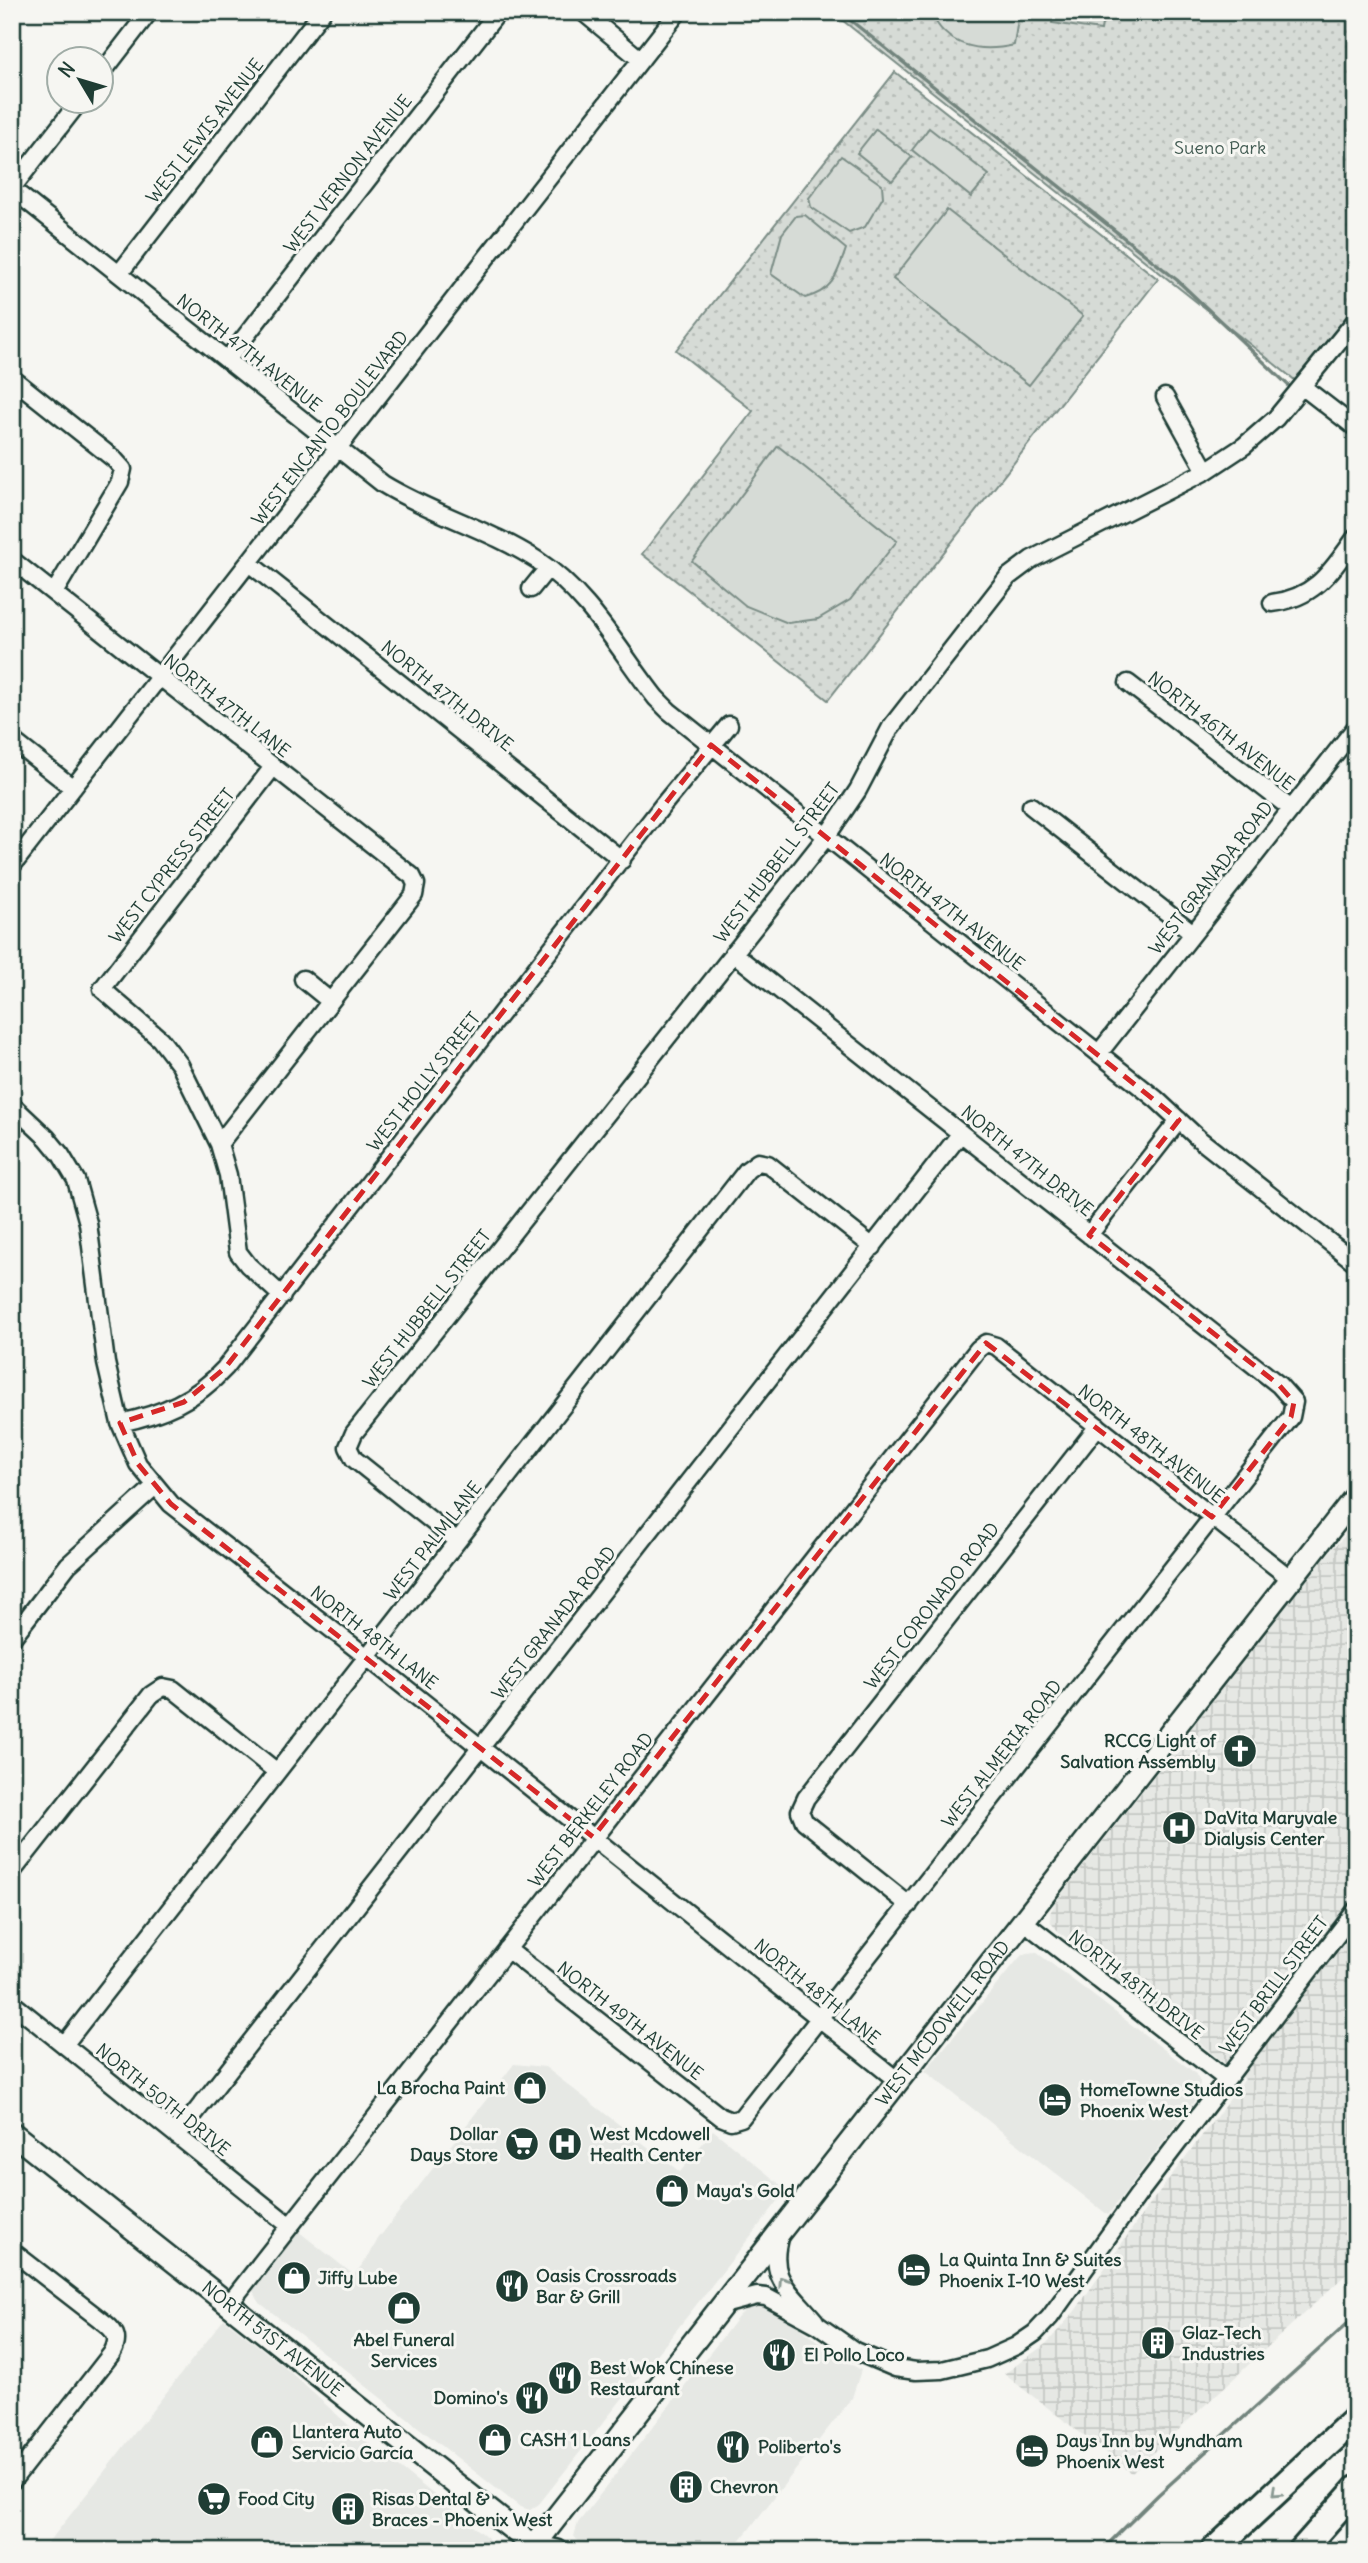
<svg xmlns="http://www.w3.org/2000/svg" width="1368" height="2563" font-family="Delius,sans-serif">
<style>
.built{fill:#e6e8e4}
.industrial{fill:url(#industrial-grid)}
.grass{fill:url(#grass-dots);stroke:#7a8c85;stroke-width:2}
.garden{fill:#d6dbd6;stroke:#7a8c85;stroke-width:2}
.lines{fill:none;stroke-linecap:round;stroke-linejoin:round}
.stream{stroke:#72847d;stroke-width:3.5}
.minor-casing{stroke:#1f3d34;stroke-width:21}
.major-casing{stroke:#1f3d34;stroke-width:26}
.highway-casing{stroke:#1f3d34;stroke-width:30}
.minor{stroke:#f6f6f2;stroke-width:16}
.major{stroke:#f6f6f2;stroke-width:21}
.highway{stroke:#f6f6f2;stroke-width:24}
.oneway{stroke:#8a9a93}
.marked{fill:none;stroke:#d62828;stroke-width:5;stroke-dasharray:14 9;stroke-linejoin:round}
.labels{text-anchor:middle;stroke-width:6;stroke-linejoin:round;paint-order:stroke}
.street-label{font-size:18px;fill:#1f3d34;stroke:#f6f6f2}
.park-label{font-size:18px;fill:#445d54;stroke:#f6f6f2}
.poi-label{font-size:18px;font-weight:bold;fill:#1f3d34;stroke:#f6f6f2;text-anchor:start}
</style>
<defs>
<pattern id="industrial-grid" width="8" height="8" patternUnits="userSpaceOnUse" patternTransform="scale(1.75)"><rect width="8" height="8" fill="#e6e8e4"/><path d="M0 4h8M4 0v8" fill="none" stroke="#c5c8c4"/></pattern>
<pattern id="grass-dots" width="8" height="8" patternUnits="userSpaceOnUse" patternTransform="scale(1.75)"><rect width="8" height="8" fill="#d6dbd6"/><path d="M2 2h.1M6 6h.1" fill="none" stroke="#b7bdb8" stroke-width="1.8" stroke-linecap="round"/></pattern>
</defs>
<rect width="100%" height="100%" fill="#f6f6f2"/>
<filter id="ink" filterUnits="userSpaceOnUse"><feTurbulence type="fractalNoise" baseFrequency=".0143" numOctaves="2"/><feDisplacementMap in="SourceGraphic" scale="14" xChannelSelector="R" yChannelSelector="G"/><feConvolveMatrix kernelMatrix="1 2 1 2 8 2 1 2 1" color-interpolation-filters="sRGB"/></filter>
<g filter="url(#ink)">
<path class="built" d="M1036,1952L1195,2073L1200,2082L1198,2096L1108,2215L925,2071L1020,1957L1027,1953Z
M514,2064L545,2067L680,2172L713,2130L787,2190L539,2504L530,2510L520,2507L260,2303L253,2291L254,2286L298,2231L354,2275L369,2256L378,2239Z
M762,2305L777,2310L834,2354L861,2370L852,2398L732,2551H585L574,2536L578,2523L738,2317L747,2308Z
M224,2319L281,2364L365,2440L487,2537L492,2546V2551H42Z"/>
<path class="industrial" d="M1356,1523V2265L1132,2473L1004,2374L1047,2343L1075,2311L1143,2213L1245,2079L1060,1933L1051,1923L1050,1913L1055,1903L1322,1561Z"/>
<path class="grass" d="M832,12H1356V304L1296,381Z
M895,72L1158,279L828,700L642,554L753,411L676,350Z"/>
<path class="garden" d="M931,12H1019L1014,45C980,53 945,47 931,12Z
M1054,12H1104L1101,30L1052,23Z
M929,128L989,175L971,197L912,150Z
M876,129L912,157L892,181L857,153Z
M841,156L882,185L883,197L865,227L849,233L811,207L809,198Z
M947,210L1083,316L1029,385L893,279Z
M805,215L846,249C837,275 833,291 805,298L771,274L782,234L796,216Z
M778,446L897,541L850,600L818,619L788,623L746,606L692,561Z"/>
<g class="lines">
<path class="stream" d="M840,12L1177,280L1288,385
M1101,2551L1158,2495L1356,2316"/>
<g class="minor-casing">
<path id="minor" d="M583,12L641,60
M102,73L149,12
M12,188L79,102
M12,189L383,484C432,514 489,529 537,560C589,594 619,651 656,698L669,711L1156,1099L1199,1139L1356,1263
M119,274L322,12
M227,360L498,12
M12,378L114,459L123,469L120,482L54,593
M1303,387L1356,428
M1165,397L1206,471
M12,560L412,876L416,884L414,895L219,1144
M249,563L622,860
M531,589L548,568
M1272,603C1316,598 1332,570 1356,537
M1128,683L1290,808
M12,740L73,788
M273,767L102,989L160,1039L180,1065L219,1144L228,1175L238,1252L248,1265L282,1296
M1031,806L1193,933
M12,866L678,12
M303,979L330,1001
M1099,1053L1356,727
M12,1105L47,1138L61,1155L76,1180L88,1223L106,1363L120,1423L138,1464L171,1504L367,1657L898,2081
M1089,1235L1179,1120
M120,1423C162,1414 196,1400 225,1368L663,805L729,725
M457,1541L354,1459L348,1447L354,1433L826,837L858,790L891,727L1008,577L1032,559L1206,471L1244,446L1276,418L1356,320
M12,1638L68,1565L155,1486
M12,1872L151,1695L163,1687L173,1689L277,1772
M909,1905L804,1821L800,1811L806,1798L1098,1426
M1023,1921L1226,2079
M507,1949L721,2117L731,2121L741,2118L1291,1417L1294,1402L1279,1385L733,953
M12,2003L290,2226
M64,2045L747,1170L758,1162L768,1164L873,1247
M177,2136L961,1133
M780,2235C767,2278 789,2290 815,2321
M12,2251L106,2324C117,2333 119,2340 112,2353L12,2481
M229,2304L978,1349L986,1343L996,1346L1291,1579
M723,2305L757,2296L766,2297L818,2325L855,2351L895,2368L916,2371L942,2370L987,2359L1016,2346L1035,2333L1050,2317L1138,2195L1356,1910"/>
</g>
<g class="major-casing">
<g id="major">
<path id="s1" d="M12,2133L534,2546L557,2551"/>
<path id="s2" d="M530,2551L1356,1496"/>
</g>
</g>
<g class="highway-casing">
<path id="highway" d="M1213,2551L1356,2418
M1301,2551L1356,2489"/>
</g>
<use href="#minor" class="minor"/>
<use href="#major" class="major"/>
<use href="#highway" class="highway"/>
</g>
<defs><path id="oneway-chevron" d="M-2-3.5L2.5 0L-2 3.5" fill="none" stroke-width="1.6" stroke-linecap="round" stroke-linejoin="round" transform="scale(1.75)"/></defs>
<g class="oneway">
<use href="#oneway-chevron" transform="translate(783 2281) rotate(-123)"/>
<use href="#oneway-chevron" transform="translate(1276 2492) rotate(137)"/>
</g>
</g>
<path class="marked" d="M711,745L1179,1120L1089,1235L1279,1385L1294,1402L1291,1417L1212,1517L986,1343L593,1837L171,1504L138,1464L120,1423L184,1402L225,1368Z"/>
<defs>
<g id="church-disc" transform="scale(1.75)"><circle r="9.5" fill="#1f3d34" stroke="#f6f6f2"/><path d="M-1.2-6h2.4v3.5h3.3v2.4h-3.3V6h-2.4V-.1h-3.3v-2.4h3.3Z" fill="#fff"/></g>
<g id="hospital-disc" transform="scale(1.75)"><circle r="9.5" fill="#1f3d34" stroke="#f6f6f2"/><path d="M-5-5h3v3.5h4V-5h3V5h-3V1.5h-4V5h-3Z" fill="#fff"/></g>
<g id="shop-disc" transform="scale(1.75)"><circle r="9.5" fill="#1f3d34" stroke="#f6f6f2"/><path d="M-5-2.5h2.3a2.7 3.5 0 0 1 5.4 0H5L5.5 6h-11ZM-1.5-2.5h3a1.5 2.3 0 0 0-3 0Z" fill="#fff"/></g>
<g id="hotel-disc" transform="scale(1.75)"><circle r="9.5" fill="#1f3d34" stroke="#f6f6f2"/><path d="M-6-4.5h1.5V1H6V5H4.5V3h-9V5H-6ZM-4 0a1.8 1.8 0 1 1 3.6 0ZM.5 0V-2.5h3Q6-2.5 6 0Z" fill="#fff"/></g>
<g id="supermarket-disc" transform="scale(1.75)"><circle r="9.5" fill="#1f3d34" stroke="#f6f6f2"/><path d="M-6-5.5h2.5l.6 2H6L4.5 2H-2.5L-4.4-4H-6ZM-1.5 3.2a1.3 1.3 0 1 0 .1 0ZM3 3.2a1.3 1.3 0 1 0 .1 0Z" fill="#fff"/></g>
<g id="restaurant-disc" transform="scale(1.75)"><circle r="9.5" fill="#1f3d34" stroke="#f6f6f2"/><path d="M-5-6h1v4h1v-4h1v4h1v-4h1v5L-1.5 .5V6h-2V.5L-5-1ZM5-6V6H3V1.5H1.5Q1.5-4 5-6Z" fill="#fff"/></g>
<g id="building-disc" transform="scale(1.75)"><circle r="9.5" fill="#1f3d34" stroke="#f6f6f2"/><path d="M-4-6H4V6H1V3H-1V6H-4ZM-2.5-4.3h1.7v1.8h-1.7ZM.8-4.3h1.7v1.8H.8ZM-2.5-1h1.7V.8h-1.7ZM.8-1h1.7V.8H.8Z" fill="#fff"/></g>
</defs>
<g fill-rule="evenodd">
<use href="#church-disc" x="1240" y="1751"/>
<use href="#hospital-disc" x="1179" y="1828"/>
<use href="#shop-disc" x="530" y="2088"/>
<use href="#hotel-disc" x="1055" y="2100"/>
<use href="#supermarket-disc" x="522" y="2144"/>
<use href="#hospital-disc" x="565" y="2144"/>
<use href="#shop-disc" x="672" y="2191"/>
<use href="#hotel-disc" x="914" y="2270"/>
<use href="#shop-disc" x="294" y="2278"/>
<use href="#restaurant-disc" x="512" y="2286"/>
<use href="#shop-disc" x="404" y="2308"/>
<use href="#building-disc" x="1158" y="2343"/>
<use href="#restaurant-disc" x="779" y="2355"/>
<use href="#restaurant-disc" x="565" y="2378"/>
<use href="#restaurant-disc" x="532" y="2398"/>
<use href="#shop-disc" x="495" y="2440"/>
<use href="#shop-disc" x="267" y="2442"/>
<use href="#restaurant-disc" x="733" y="2447"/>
<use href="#hotel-disc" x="1032" y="2451"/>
<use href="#building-disc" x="686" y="2487"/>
<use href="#supermarket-disc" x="214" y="2499"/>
<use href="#building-disc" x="348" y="2509"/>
</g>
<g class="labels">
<g class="street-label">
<text transform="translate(205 131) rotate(-52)" y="6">WEST LEWIS AVENUE</text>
<text transform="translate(348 174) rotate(-52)" y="6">WEST VERNON AVENUE</text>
<text transform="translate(249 353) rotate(38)" y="6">NORTH 47TH AVENUE</text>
<text transform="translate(330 428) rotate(-52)" y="6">WEST ENCANTO BOULEVARD</text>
<text transform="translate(447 696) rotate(39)" y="6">NORTH 47TH DRIVE</text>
<text transform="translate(227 706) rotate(38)" y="6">NORTH 47TH LANE</text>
<text transform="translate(1221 731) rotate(38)" y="6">NORTH 46TH AVENUE</text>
<text transform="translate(777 863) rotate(-53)" y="6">WEST HUBBELL STREET</text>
<text transform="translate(172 866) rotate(-52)" y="6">WEST CYPRESS STREET</text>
<text transform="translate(1211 878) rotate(-52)" y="6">WEST GRANADA ROAD</text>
<text transform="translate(952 912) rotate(38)" y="6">NORTH 47TH AVENUE</text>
<text transform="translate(424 1082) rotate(-52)" y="6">WEST HOLLY STREET</text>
<text transform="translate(1027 1161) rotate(39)" y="6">NORTH 47TH DRIVE</text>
<text transform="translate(427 1309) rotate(-52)" y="6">WEST HUBBELL STREET</text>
<text transform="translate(1151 1444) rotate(38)" y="6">NORTH 48TH AVENUE</text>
<text transform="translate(433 1541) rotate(-52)" y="6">WEST PALM LANE</text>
<text transform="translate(932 1606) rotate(-52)" y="6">WEST CORONADO ROAD</text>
<text transform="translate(554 1623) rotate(-52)" y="6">WEST GRANADA ROAD</text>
<text transform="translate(374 1638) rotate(38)" y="6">NORTH 48TH LANE</text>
<text transform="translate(1002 1754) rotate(-52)" y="6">WEST ALMERIA ROAD</text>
<text transform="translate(591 1810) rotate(-52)" y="6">WEST BERKELEY ROAD</text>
<text transform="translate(1136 1985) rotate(38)" y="6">NORTH 48TH DRIVE</text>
<text transform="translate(1274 1985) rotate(-53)" y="6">WEST BRILL STREET</text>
<text transform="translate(817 1992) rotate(39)" y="6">NORTH 48TH LANE</text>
<text transform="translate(630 2021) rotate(38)" y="6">NORTH 49TH AVENUE</text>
<text dy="6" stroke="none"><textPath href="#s2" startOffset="670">WEST MCDOWELL ROAD</textPath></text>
<text transform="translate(163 2100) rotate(39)" y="6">NORTH 50TH DRIVE</text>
<text dy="6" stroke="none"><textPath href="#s1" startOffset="332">NORTH 51ST AVENUE</textPath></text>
</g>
<g class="park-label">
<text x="1220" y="154">Sueno Park</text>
</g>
<g class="poi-label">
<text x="1216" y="1747" text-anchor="end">RCCG Light of<tspan x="1216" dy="21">Salvation Assembly</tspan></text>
<text x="1204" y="1824">DaVita Maryvale<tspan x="1204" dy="21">Dialysis Center</tspan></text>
<text x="505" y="2094" text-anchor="end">La Brocha Paint</text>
<text x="1080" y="2096">HomeTowne Studios<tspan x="1080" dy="21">Phoenix West</tspan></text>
<text x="498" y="2140" text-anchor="end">Dollar<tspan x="498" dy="21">Days Store</tspan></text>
<text x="590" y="2140">West Mcdowell<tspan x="590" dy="21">Health Center</tspan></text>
<text x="696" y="2197">Maya's Gold</text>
<text x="939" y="2266">La Quinta Inn &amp; Suites<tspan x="939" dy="21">Phoenix I-10 West</tspan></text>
<text x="536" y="2282">Oasis Crossroads<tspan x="536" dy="21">Bar &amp; Grill</tspan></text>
<text x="318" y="2284">Jiffy Lube</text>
<text x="1182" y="2339">Glaz-Tech<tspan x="1182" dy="21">Industries</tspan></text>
<text x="404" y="2346" text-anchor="middle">Abel Funeral<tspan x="404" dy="21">Services</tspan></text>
<text x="804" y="2361">El Pollo Loco</text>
<text x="590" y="2374">Best Wok Chinese<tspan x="590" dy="21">Restaurant</tspan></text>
<text x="508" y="2404" text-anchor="end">Domino's</text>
<text x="292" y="2438">Llantera Auto<tspan x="292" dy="21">Servicio García</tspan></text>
<text x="520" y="2446">CASH 1 Loans</text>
<text x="1056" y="2447">Days Inn by Wyndham<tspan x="1056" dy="21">Phoenix West</tspan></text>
<text x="758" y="2453">Poliberto's</text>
<text x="710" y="2493">Chevron</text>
<text x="238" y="2505">Food City</text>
<text x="372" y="2505">Risas Dental &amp;<tspan x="372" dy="21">Braces - Phoenix West</tspan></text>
</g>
</g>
<rect width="1368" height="2563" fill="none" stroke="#f6f6f2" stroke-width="42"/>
<rect x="21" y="21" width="1326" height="2521" fill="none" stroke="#1f3d34" stroke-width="2.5" filter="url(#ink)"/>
<g transform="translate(80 80) rotate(308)"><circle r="33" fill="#f6f6f2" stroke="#a0aca6" stroke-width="2"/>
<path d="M0-5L12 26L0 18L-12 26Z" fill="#1f3d34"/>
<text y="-10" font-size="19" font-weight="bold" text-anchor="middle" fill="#1f3d34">N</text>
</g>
</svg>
